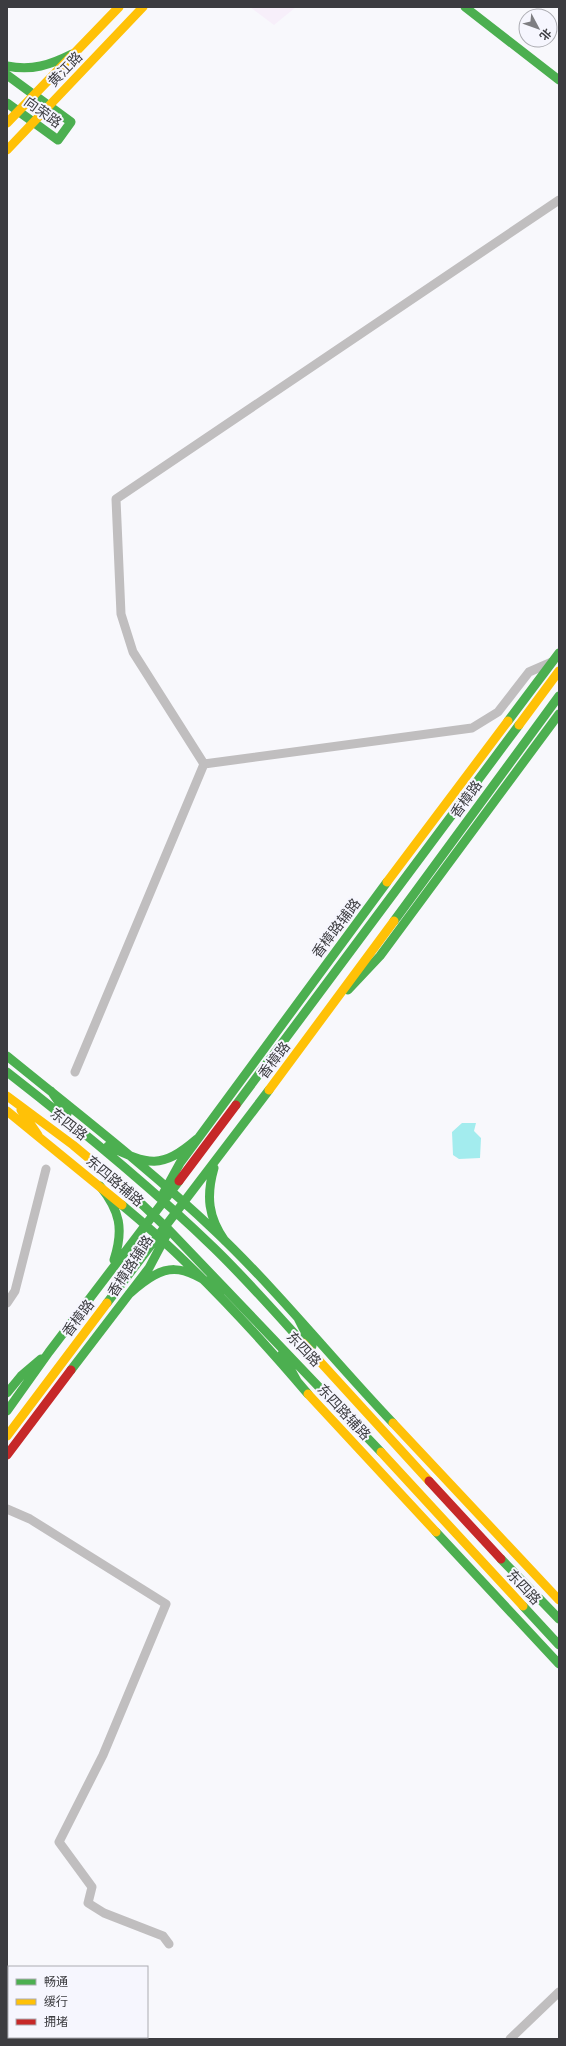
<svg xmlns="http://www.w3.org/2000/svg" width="566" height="2046" font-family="Barlow,'Noto Sans SC',sans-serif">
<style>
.commercial{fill:#f7effa}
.water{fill:#a3ecee}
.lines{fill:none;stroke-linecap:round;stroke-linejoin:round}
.street{stroke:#c0bebf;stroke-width:9}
.fast{stroke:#4caf50;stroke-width:9}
.slow{stroke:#ffc107;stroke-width:9}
.jam{stroke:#c62828;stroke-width:9}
.labels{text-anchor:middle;stroke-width:4;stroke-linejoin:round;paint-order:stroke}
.street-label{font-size:14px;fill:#3c3c40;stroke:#f6f6fe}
</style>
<rect width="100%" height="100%" fill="#f8f8fc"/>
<path class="commercial" d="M250,7H296L274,25Z"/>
<path class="water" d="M462,1123H476L474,1131L481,1138L480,1158L459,1159L453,1155L452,1132Z"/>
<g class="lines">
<path class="street" d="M204,764L133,652L121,614L116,499L559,200
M204,764L472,728L498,712L529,672L552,662
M75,1072L204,764
M7,1303L15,1291L46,1169
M7,1509L30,1519L166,1604L103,1755L59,1842L92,1887L88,1903L104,1913L163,1936L169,1944
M510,2039L559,1992"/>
<path class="fast" d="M465,7L559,80
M7,66C32,71 50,65 72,54
M7,75L71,122L58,140L7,103
M508,721L559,653
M394,921L559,696
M348,990L380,956L559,714
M7,1056C77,1113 150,1169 216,1232C279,1292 333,1360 393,1423
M7,1072C79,1128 149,1185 214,1248C245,1278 274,1311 303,1343
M51,1091L67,1114
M236,1105L519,725
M108,1146C149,1165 161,1170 197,1139
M214,1168C206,1196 208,1217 225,1241
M100,1186C120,1211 124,1229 114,1260
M128,1191L169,1230L381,1452
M163,1194L180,1163L387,882
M122,1205C190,1261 251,1327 308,1394
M129,1294C168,1260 180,1264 222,1291
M107,1303L269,1090
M298,1318L312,1346
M282,1354L297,1381
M71,1370L149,1268L167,1234
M7,1393L21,1376L41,1359
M7,1411L49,1352L179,1181
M436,1532L559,1664
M501,1559L559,1619
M523,1606L559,1645"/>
<path class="slow" d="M7,123L119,7
M7,150L143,7
M519,725L559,671
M387,882L508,721
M269,1090L394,921
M7,1096L73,1145L128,1191
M21,1110L38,1135
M7,1111L122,1205
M303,1343L429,1481
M308,1394L436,1532
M393,1423L559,1600
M7,1436L107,1303
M381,1452L523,1606"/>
<path class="jam" d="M179,1181L236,1105
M7,1455L71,1370
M429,1481L501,1559"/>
</g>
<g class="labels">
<g class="street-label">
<text transform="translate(65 69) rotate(-46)" y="5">黄江路</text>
<text transform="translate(43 112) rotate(36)" y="5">向荣路</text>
<text transform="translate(466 799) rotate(-54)" y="5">香樟路</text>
<text transform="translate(336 928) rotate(-53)" y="5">香樟路辅路</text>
<text transform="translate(274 1060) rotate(-53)" y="5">香樟路</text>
<text transform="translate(69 1124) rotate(38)" y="5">东四路</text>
<text transform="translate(115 1181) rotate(40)" y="5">东四路辅路</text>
<text transform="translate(130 1266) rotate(-57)" y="5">香樟路辅路</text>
<text transform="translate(78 1318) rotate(-53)" y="5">香樟路</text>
<text transform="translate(304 1349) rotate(46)" y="5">东四路</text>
<text transform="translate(344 1412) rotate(47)" y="5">东四路辅路</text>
<text transform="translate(524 1587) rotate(47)" y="5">东四路</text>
</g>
</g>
<rect width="566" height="2046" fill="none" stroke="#3c3c40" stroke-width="16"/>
<rect x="8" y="1966" width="140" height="72" fill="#f6f6fe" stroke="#acacb2"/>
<rect x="16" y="1979" width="20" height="6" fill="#4caf50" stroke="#acacb2"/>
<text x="44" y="1986" font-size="12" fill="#3c3c40">畅通</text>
<rect x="16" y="1999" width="20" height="6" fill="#ffc107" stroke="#acacb2"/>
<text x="44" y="2006" font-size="12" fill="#3c3c40">缓行</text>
<rect x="16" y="2019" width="20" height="6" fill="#c62828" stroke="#acacb2"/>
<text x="44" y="2026" font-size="12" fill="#3c3c40">拥堵</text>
<g transform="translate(538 28) rotate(131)"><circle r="19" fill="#f6f6fe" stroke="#acacb2"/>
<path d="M0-3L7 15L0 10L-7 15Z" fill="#7e7e82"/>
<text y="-6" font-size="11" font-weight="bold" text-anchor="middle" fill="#3c3c40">北</text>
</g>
</svg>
